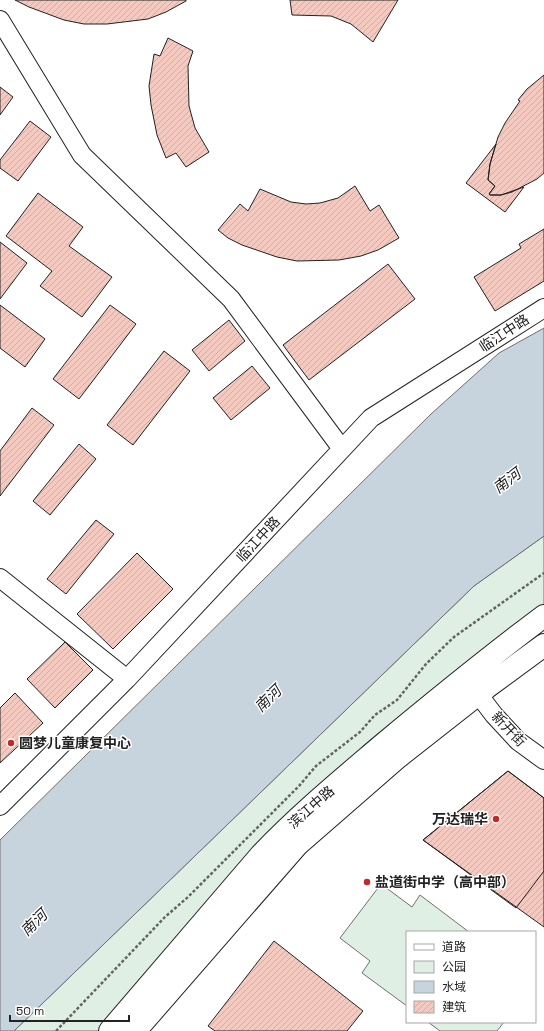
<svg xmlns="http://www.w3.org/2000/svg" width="544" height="1031" font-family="'Space Grotesk','Noto Sans SC',sans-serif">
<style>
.green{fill:#e0efe3;stroke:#6f6f6f}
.water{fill:#c7d3dd;stroke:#6f6f6f}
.building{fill:url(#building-hatch);stroke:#222}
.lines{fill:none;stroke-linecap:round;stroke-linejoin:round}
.minor-casing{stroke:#222;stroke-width:20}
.major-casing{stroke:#222;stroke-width:24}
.path{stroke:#646464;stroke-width:2.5;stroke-dasharray:3 2;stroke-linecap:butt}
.minor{stroke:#fff;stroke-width:18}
.major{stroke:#fff;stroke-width:22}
.poi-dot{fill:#c62828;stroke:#fff;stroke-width:1.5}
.labels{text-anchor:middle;stroke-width:3;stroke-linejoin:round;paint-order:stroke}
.street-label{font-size:14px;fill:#222;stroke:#fff}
.poi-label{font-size:14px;font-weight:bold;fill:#222;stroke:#fff;text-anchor:start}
.water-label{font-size:15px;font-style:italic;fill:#222;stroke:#fff}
</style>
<defs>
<pattern id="building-hatch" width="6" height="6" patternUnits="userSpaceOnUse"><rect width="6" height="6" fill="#f3c9c0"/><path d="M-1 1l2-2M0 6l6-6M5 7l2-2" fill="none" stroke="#d0aca5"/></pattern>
</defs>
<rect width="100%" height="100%" fill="#fff"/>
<path class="green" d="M544,536V609L265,839L98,1031H14L474,586Z
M381,884L412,907L420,895L469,932H407V1006L362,973L370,961L340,938Z
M428,1022H504L497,1031H440Z"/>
<path class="water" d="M544,328V536L474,586L14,1031H0V840L431,414L499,353Z"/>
<path class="building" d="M15,0H186V1L166,12L148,19L107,24H84L64,20L29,7Z
M290,0H398L373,42L351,24L331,16L292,15Z
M168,38L193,51L188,66L189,106L195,128L209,152L186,167L176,153L166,158L157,135L151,105L149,86L154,54L160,56Z
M544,75V173L537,179L512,192L501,195H490L489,194L495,186L488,180L490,164L498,137L505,123L520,101L518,100L527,89Z
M0,87L13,97L0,115Z
M30,121L51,137L18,181L0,168V160Z
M496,144L490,164L488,180L495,186L489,194L490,195H501L524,187L505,212L466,183Z
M355,186L370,211L379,205L399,238L378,250L361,256L339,260L297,261L277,257L242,245L228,238L218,230L240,204L248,211L260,189L291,202L306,204L320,203L338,198Z
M38,193L83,227L69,246L112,277L82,317L40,286L52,271L6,236Z
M544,229V281L495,311L474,277L521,248L519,244Z
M0,242L27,263L0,299Z
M388,264L415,299L309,380L283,345Z
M0,305L45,339L25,367L0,348Z
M110,305L136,324L79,399L53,379Z
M229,320L245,341L209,371L192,350Z
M164,351L190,371L133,445L107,425Z
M252,366L270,388L231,420L213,398Z
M32,408L54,425L0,496V451Z
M79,444L96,459L50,515L33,501Z
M96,520L114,534L66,594L47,579Z
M137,553L173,589L113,649L77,614Z
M65,642L93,670L55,708L27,679Z
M15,693L43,723L0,763V708Z
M508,771L544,798V927L423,840Z
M508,771L544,798V871L516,908L423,840Z
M274,941L363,1011L347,1031H215L208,1026Z"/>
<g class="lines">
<g class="minor-casing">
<path id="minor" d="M0,20L82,155L231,299L342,449
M0,578L127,679
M478,694L494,715L518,741L544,760
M0,806L127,679L371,418L544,308"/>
</g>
<g class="major-casing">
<path id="major" d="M110,1031L261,855C298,816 339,782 380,747C434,702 488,658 544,616
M135,1031L297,845L398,757L487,687L544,645"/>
</g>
<path class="path" d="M56,1031L165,917L188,897L299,786L316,766L360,732L375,715L397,700L426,664L454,637L544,573"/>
<use href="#minor" class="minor"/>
<use href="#major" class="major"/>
</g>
<g class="poi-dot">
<circle cx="11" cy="743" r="4"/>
<circle cx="496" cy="819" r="4"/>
<circle cx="367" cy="882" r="4"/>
</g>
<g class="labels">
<g class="street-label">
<text transform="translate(504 333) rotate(-33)" y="5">临江中路</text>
<text transform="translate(258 539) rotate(-47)" y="5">临江中路</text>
<text transform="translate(509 729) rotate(46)" y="5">新开街</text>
<text transform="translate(311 807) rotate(-41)" y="5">滨江中路</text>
</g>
<g class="poi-label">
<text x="19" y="748">圆梦儿童康复中心</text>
<text x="488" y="824" text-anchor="end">万达瑞华</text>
<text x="375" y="887">盐道街中学（高中部）</text>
</g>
<g class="water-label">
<text transform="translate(507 481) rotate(-37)" y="5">南河</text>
<text transform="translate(268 699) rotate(-44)" y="5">南河</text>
<text transform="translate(34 923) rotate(-44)" y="5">南河</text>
</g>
</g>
<rect x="406" y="931" width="130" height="92" fill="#ffffff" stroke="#a7a7a7"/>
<rect x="414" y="944" width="20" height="6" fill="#ffffff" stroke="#a7a7a7"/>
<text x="442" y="951" font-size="12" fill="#222222">道路</text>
<rect x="414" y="961" width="20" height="12" fill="#e0efe3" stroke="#a7a7a7"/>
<text x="442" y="971" font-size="12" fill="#222222">公园</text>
<rect x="414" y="981" width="20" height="12" fill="#c7d3dd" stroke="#a7a7a7"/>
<text x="442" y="991" font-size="12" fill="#222222">水域</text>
<rect x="414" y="1001" width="20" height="12" fill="url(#building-hatch)" stroke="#a7a7a7"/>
<text x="442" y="1011" font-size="12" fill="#222222">建筑</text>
<path d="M10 1015v6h119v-6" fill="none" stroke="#222222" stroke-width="2"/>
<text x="16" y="1015" font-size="12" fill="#222222" stroke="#ffffff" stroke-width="3" paint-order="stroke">50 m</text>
</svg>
